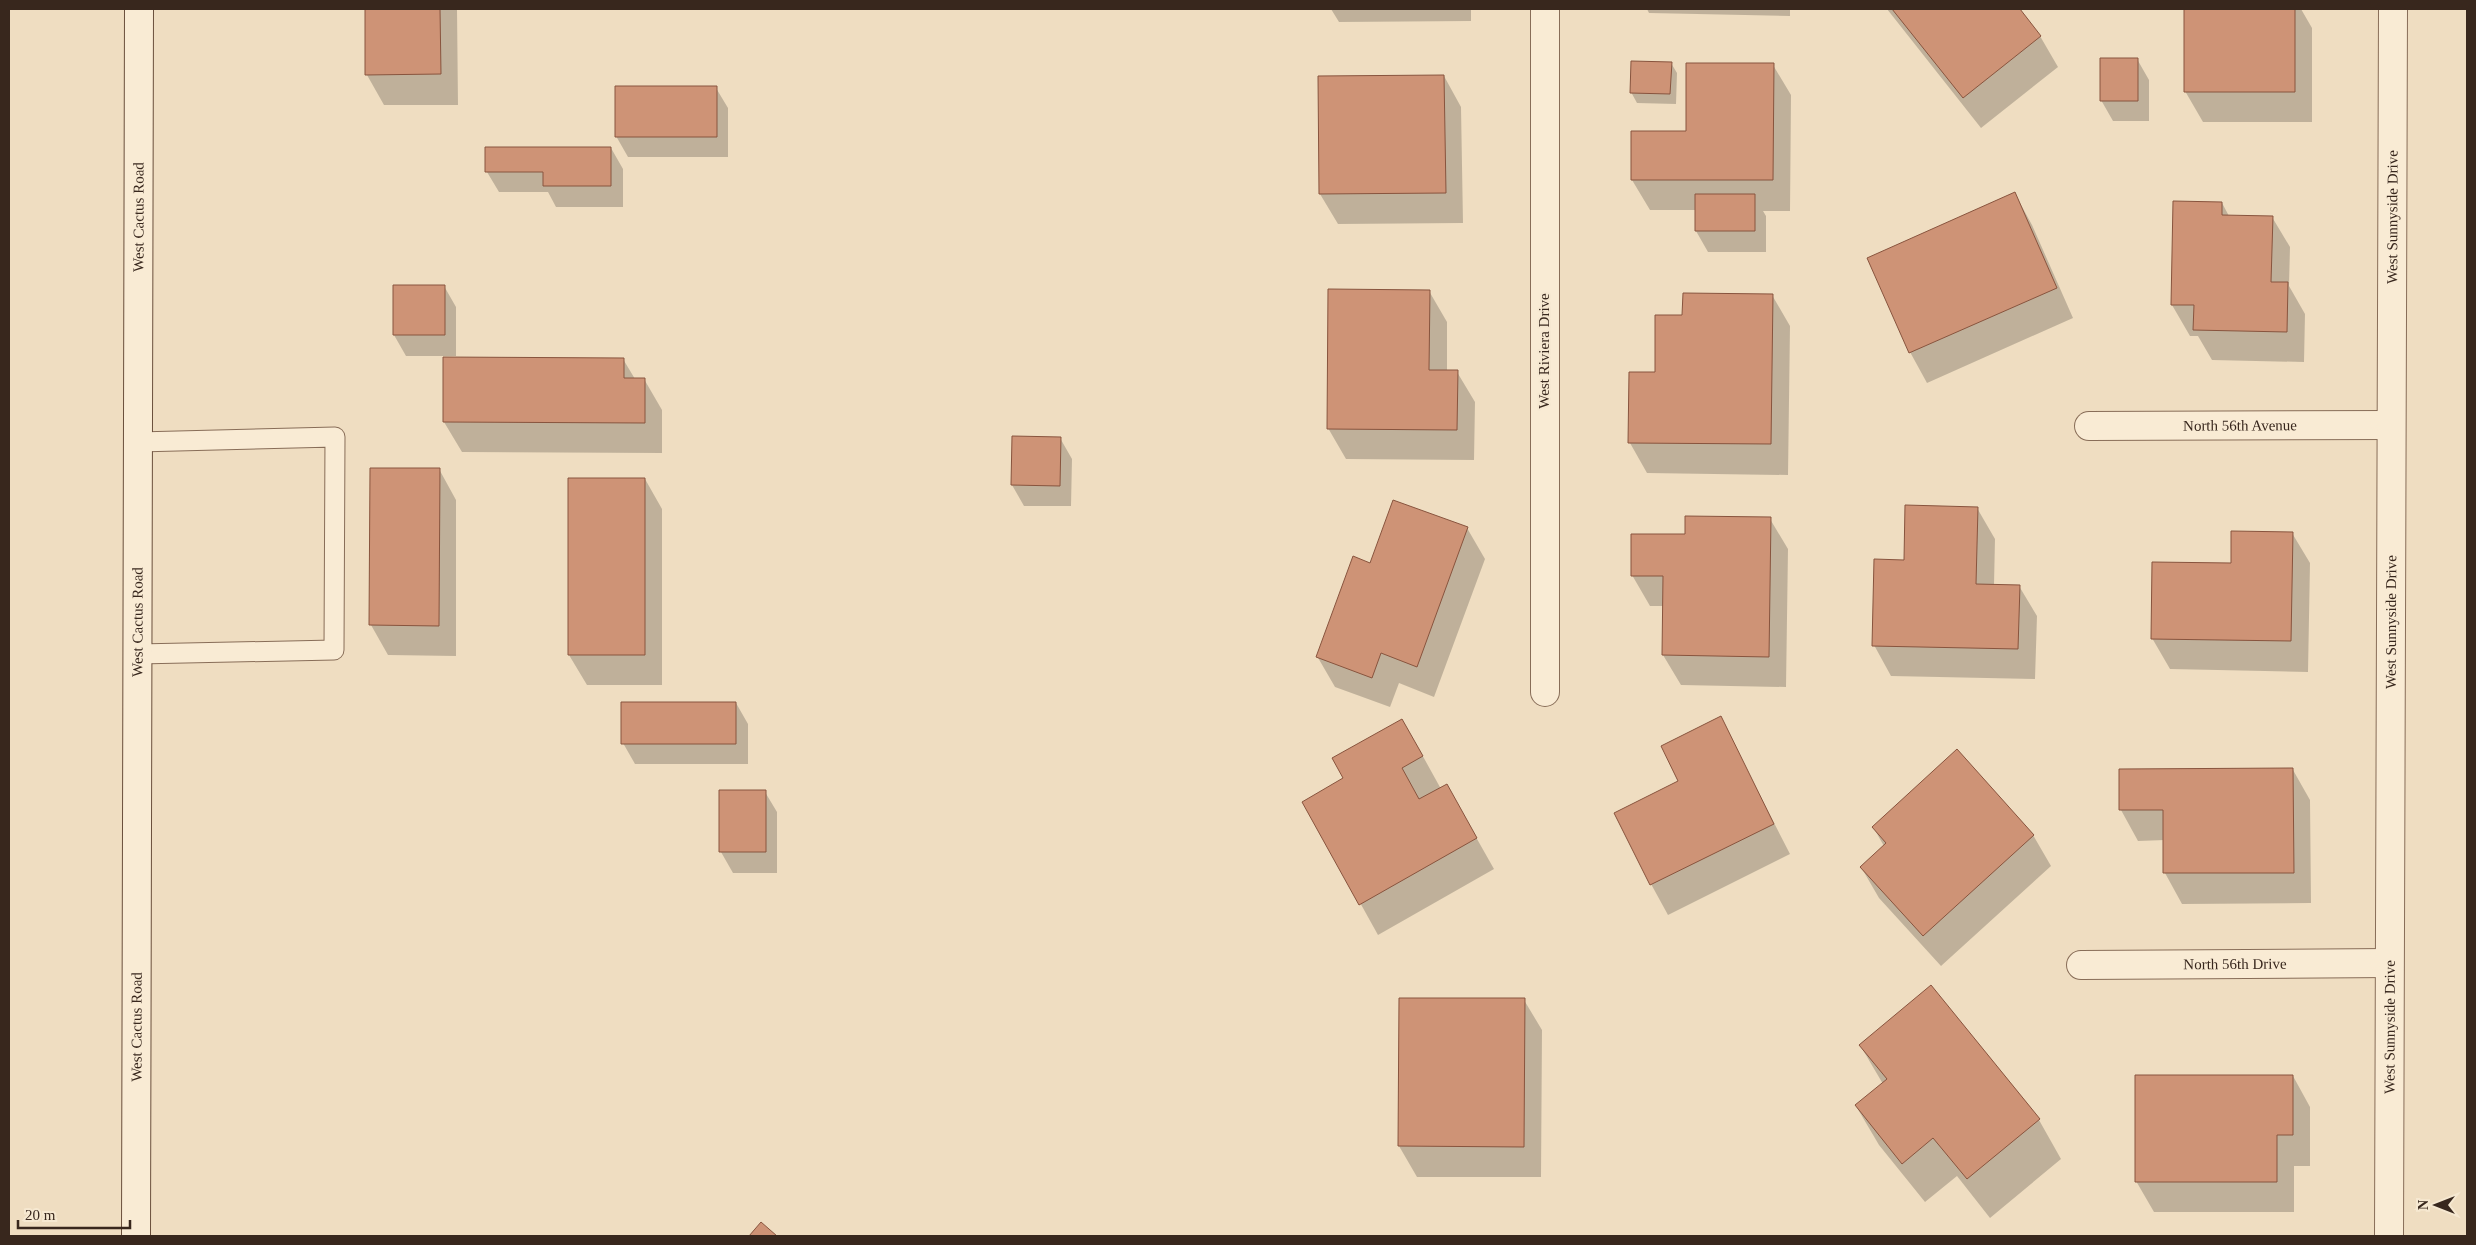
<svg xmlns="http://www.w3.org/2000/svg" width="2476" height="1245" font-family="'Times New Roman',serif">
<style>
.shadow{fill:#0003}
.building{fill:#ce9376;stroke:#88543e}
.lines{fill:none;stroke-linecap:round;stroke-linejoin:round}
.lane-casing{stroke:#886d58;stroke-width:21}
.street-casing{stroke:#886d58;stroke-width:30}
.secondary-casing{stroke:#6a4f3c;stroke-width:30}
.lane{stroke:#f9ebd4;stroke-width:19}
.street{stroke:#f9ebd4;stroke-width:28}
.secondary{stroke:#f9ebd4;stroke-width:28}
.labels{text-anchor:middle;stroke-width:4;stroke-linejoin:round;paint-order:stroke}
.street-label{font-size:15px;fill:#38271d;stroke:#f6e8d1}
</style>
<rect width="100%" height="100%" fill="#efddc1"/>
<path class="shadow" d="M366,9H457L458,105H384L367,75Z
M1331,9H1471V21L1339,22Z
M1647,9H1790V16L1649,13Z
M1887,9H2018L2040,36L2058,67L1981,128Z
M2185,9H2301L2312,28V122H2203L2185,91Z
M2137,59L2149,80V121H2113L2101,100Z
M1671,63L1677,73L1676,104L1637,103L1631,92Z
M1773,65L1791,95L1790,211H1763L1766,216V252H1708L1696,231V210H1650L1632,180L1687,132Z
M1444,76L1461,107L1463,223L1338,224L1320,194Z
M716,88L728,108V157H628L616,136Z
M611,148L623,169V207H556L548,192H499L487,172Z
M2015,194L2032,225L2073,318L1927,383L1910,352Z
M2175,202L2222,203L2229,216L2272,217L2290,247L2289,286L2305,314L2304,362L2212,360L2198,336H2190L2172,305Z
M444,286L456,307V356H406L394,335Z
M1429,291L1447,322V372H1457L1475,402L1474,460L1346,459L1328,428Z
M1772,295L1790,326L1788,475L1647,473L1630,443L1656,373L1683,317Z
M623,359L635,379H644L662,410V453L462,452L444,422Z
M1013,437L1060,438L1072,459L1071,506H1024L1012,485Z
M439,469L456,500V656L388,655L371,625Z
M645,479L662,509V685H587L569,655Z
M1394,501L1467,528L1485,559L1434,697L1399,683L1390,707L1335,687L1317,656L1371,564Z
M1977,508L1995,539L1994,585L2019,586L2037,616L2035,679L1891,676L1874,645L1905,561Z
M1770,519L1788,549L1786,687L1681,685L1663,655L1664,606H1650L1632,575L1686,536Z
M2292,533L2310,563L2308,672L2170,669L2152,638Z
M736,703L748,724V764H635L623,743Z
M1720,718L1790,854L1668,915L1651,884L1680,782Z
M1420,751L1441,789L1464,816L1494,869L1378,935L1304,802Z
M2293,770L2310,800L2311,903L2182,904L2165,873V840L2138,841L2121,810V771Z
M721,792H765L777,812V873H733L721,852Z
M1873,827L2033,835L2051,866L1941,966L1879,898L1861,867L1884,846Z
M1400,999L1524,1000L1542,1030L1541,1177H1417L1399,1146Z
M1860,1045L2039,1120L2061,1159L1990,1218L1957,1176L1925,1202L1879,1145L1856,1106L1883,1084Z
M2293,1076L2310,1107V1166H2294V1212H2154L2136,1181Z"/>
<path class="building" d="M365,9H440L441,74L365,75Z
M1892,9H2020L2041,36L1963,98Z
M2184,9H2295V92H2184Z
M2100,58H2138V101H2100Z
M1631,61L1672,62L1670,94L1630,93Z
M1686,63H1774L1773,180H1631V131H1686Z
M1444,75L1446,193L1319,194L1318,76Z
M615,86H717V137H615Z
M485,147H611V186H543V172H485Z
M2015,192L2057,288L1909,353L1867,258Z
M1695,194H1755V231H1695Z
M2173,201L2222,202V215L2273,216L2271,282H2288L2287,332L2193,330L2194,305H2171Z
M393,285H445V335H393Z
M1328,289L1430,290L1429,370H1458L1457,430L1327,429Z
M1683,293L1773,294L1771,444L1628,443L1629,372H1655V315H1682Z
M443,357L624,358V378H645V423L443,422Z
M1012,436L1061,437L1060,486L1011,485Z
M370,468H440L439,626L369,625Z
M568,478H645V655H568Z
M1393,500L1468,527L1417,667L1381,653L1372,678L1316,657L1353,556L1370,563Z
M1905,505L1978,507L1976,584L2020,585L2018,649L1872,646L1874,559L1904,560Z
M1685,516L1771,517L1769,657L1662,655L1663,576H1631V534H1685Z
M2231,531L2293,532L2291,641L2151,639L2152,562L2231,563Z
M621,702H736V744H621Z
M1721,716L1774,824L1650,885L1614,813L1678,781L1661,746Z
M1402,719L1423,756L1402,768L1419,799L1447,784L1477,838L1359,905L1302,802L1343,778L1332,758Z
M1957,749L2034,835L1923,936L1860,867L1886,843L1872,827Z
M2293,768L2294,873H2163V810H2119V769Z
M719,790H766V852H719Z
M1931,985L2040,1119L1967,1179L1933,1138L1902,1164L1855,1105L1887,1079L1859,1045Z
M1399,998H1525L1524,1147L1398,1146Z
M2135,1075H2293V1135H2277V1182H2135Z
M761,1222L777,1236H749Z"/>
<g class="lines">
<g class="lane-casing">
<path id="lane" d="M138,442L335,437L334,650L138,654"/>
</g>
<g class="street-casing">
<g id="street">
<path d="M1545,9V692"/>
<path id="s1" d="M2089,426L2391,425"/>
<path id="s2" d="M2081,965L2389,963"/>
<path id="s3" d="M2389,1236L2393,9"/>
</g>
</g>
<g class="secondary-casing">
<g id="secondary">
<path id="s4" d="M136,1236L139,9"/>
</g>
</g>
<use href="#lane" class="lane"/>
<use href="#street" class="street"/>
<use href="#secondary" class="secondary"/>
</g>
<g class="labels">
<g class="street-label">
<text dy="5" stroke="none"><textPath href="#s4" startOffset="1019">West Cactus Road</textPath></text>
<text dy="5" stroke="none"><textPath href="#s3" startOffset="1019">West Sunnyside Drive</textPath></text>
<text transform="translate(1544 351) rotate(-90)" y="5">West Riviera Drive</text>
<text dy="5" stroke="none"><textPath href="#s1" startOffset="151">North 56th Avenue</textPath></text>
<text dy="5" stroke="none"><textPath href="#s4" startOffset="614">West Cactus Road</textPath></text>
<text dy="5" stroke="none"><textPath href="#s3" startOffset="614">West Sunnyside Drive</textPath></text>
<text dy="5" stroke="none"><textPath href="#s2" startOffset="154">North 56th Drive</textPath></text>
<text dy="5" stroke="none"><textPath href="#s4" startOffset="209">West Cactus Road</textPath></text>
<text dy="5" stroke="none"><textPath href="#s3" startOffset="209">West Sunnyside Drive</textPath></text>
</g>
</g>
<rect width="2476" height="1245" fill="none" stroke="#38271d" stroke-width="20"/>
<g transform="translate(2436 1205) rotate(270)" stroke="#f6e8d1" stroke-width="4" paint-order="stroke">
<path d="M0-4L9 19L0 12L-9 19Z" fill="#38271d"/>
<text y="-8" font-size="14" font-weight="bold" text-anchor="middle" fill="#38271d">N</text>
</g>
<path d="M18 1220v8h112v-8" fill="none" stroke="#38271d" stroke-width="2.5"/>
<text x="25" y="1220" font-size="15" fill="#38271d" stroke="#f6e8d1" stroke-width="4" paint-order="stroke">20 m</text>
</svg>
